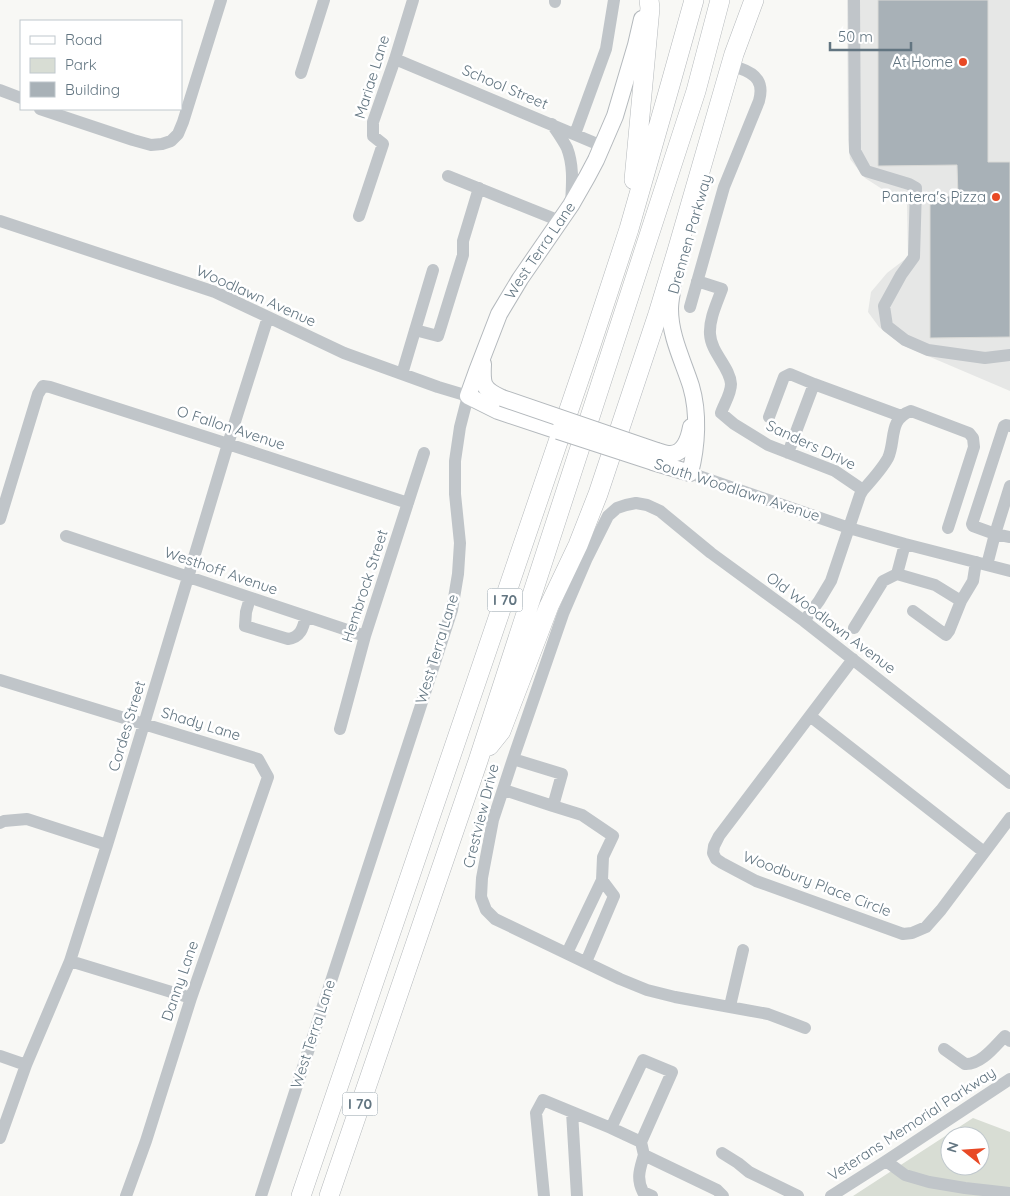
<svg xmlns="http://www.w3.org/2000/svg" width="1010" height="1196" font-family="Quicksand,sans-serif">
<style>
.built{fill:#e6e7e6}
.green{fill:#d8ddd4;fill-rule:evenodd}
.building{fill:#a8b1b7;stroke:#dadad7}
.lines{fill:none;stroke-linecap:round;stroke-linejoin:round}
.major-casing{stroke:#b4b9bd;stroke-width:18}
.highway-casing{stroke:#b4b8bb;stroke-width:20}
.minor{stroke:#c0c5c9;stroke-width:12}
.major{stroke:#fff;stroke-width:16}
.highway{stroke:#fff;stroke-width:19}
.major-bridge-casing{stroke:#b4b9bd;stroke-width:18;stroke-linecap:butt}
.major-bridge{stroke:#fff;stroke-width:16}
.poi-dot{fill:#e84925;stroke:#fff;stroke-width:2}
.labels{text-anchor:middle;stroke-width:5;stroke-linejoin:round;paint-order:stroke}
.shield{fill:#fff;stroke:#919ea7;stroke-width:1}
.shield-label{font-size:14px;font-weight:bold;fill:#627581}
.poi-label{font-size:15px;fill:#627581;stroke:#fff;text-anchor:end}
.street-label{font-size:15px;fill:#627581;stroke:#fff}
</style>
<rect width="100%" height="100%" fill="#f8f8f5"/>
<path class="built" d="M847,0H1010V391L902,345L879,327L868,312L871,292L887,273L908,257L907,205L865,178L850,159L848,140Z"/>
<path class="green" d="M973,1118L1010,1132V1196H853ZM950,1136H980V1166H950Z"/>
<path class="building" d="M878,0H988V162H1010V337L930,338V196H958L957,165L878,166Z"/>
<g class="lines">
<g class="major-casing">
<g id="major">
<path d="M483,364C482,384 482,389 502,398"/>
<path id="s1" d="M558,431L498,411L468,396L477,371L499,314L520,279L571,205L587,177L596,160L615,116L636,45L642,19"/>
<path d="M657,451C661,452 666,454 670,454C684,454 689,438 691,427"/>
<path d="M653,462L690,473C697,446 699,413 691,386C683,361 670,336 670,309C670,301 672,293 673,286"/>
</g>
</g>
<g class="highway-casing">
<path id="highway" d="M634,180L650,8L649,0
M489,746L501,731L549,606L578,545L598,494L658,314L677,251L734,54L754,0
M301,1196L591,345L629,229L671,82L694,0
M329,1196L478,761L696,91L720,0"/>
</g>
<path class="minor" d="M854,0L855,151L866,171L909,184L916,188L914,257L901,275L884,306L887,326L905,340L928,350L985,358L1010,355
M555,2V0
M395,59L602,146
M301,73L324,0
M0,90L21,98
M40,109L133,140L151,145L162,144L171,141L178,134L183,122L221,0
M552,124C557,132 563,140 567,148C574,166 572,185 571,204
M575,134L606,49L614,0
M448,176L560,221
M359,216L383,144L373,136V122L395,59L413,0
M0,221L215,292L344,353L438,387L468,396L460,427L455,461V494L460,543L458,574L452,610L261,1196
M697,281L722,289C717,303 709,319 710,334C711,353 730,367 731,384C731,394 724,404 721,413L734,424L768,445L835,471L863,490
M690,307L724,187L759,101C764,83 757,74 739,68
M415,330L438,336L463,255V241L479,188
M402,374L433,270
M814,384L901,416
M769,417L784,377L790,374L814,384L788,453
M1010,426L1006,425L1004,426L972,524L973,526L995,534L1010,486
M690,473L849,528L905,544L1010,571
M0,519L38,394L43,386L50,387L228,444L408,503
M66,536L365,636
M987,565L995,534L1010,537
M897,574L905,544
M250,598L246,612L245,626L288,639C301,637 303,628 306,616
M913,611L946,635L949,631L961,601L973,581L976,562
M804,621L819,601L831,581L860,495L863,490C872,480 882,469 888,458C896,441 888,419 911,411L969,433L973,438L974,447L948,528
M854,628L883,581L897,574L935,585L961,601
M853,659L719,836L714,846L713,853L716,859L722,863L756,881L903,934L912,933L926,927L941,910L1010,818
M0,680L258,759L268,777L191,998L146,1141L126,1196
M810,716L984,852
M340,729L365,636L424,453
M504,790L553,806L562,774L513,759
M553,806L582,815L613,836L603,857L602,880L567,953
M0,823L4,821L27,819L107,845
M70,961L191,998
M586,962L614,896L602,880
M730,1006L743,950
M805,1028L768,1014L675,997L647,990L620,979L495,919L486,910L481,897L482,878L493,820L513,759L563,614L587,558L608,516L617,508L626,505L636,503L647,505L660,511L711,553L804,621L1010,783
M944,1049L965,1064C981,1065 995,1046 1005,1036L1010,1041
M0,1056L26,1065
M572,1112L577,1196
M0,1138L26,1065L70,961L107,845L144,724L228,444L268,317
M641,1142L611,1128L643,1060L672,1072L641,1142L644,1155
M722,1153L738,1163L749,1172L798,1196
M886,1161L905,1175L929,1182L965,1188L1010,1193
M544,1196L536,1113L543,1100L611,1128
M652,1196L643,1192C636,1178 640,1169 644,1155L717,1190L723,1196
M831,1196L886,1161L1010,1079"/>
<use href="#major" class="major"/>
<use href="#highway" class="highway"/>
<g class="major-bridge-casing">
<path id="major-bridge" d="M502,398L657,451
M558,431L653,462"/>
</g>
<use href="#major-bridge" class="major-bridge"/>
</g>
<g class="poi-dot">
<circle cx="963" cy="62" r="5"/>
<circle cx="996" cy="197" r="5"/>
</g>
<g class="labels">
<g class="shield">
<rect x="487.5" y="588.5" width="35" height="23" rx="4"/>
<rect x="342.5" y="1092.5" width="35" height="23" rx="4"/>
</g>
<g class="shield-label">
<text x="505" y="605">I 70</text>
<text x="360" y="1109">I 70</text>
</g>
<g class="poi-label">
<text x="953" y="67">At Home</text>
<text x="986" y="202">Pantera's Pizza</text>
</g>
<g class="street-label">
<text transform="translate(372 77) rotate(-73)" y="5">Mariae Lane</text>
<text transform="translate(505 87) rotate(23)" y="5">School Street</text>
<text transform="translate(690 234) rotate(-74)" y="5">Drennen Parkway</text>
<text dy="5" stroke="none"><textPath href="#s1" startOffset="260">West Terra Lane</textPath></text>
<text transform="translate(256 296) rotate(24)" y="5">Woodlawn Avenue</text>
<text transform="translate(231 428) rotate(18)" y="5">O Fallon Avenue</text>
<text transform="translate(811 445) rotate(25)" y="5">Sanders Drive</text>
<text transform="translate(737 490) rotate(18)" y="5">South Woodlawn Avenue</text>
<text transform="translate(221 571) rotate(19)" y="5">Westhoff Avenue</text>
<text transform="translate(365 586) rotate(-72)" y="5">Hembrock Street</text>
<text transform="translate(831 623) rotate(37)" y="5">Old Woodlawn Avenue</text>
<text transform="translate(437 649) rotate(-73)" y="5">West Terra Lane</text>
<text transform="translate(201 724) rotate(17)" y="5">Shady Lane</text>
<text transform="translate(127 726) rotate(-73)" y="5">Cordes Street</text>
<text transform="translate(481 816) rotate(-76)" y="5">Crestview Drive</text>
<text transform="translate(817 884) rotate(21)" y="5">Woodbury Place Circle</text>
<text transform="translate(180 981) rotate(-71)" y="5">Danny Lane</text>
<text transform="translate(313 1034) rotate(-72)" y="5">West Terra Lane</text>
<text transform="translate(912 1124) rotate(-33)" y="5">Veterans Memorial Parkway</text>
</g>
</g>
<rect x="20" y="20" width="162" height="90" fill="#ffffff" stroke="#c0c8cd"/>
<rect x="30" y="36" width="25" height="8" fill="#ffffff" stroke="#c0c8cd"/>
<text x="65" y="45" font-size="15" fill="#627581">Road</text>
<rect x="30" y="58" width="25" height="15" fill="#d8ddd4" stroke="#c0c8cd"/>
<text x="65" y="70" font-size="15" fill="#627581">Park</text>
<rect x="30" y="82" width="25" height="15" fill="#a8b1b7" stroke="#c0c8cd"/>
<text x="65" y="95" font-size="15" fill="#627581">Building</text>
<g transform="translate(965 1151) rotate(287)"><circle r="24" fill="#ffffff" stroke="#c0c8cd"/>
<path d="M0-4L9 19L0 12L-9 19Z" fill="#e84925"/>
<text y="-8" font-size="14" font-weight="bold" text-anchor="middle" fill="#627581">N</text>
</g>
<path d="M830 42v8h81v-8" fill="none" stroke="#627581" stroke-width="2.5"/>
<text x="838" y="42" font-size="15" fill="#627581" stroke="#ffffff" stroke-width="4" paint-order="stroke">50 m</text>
</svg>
